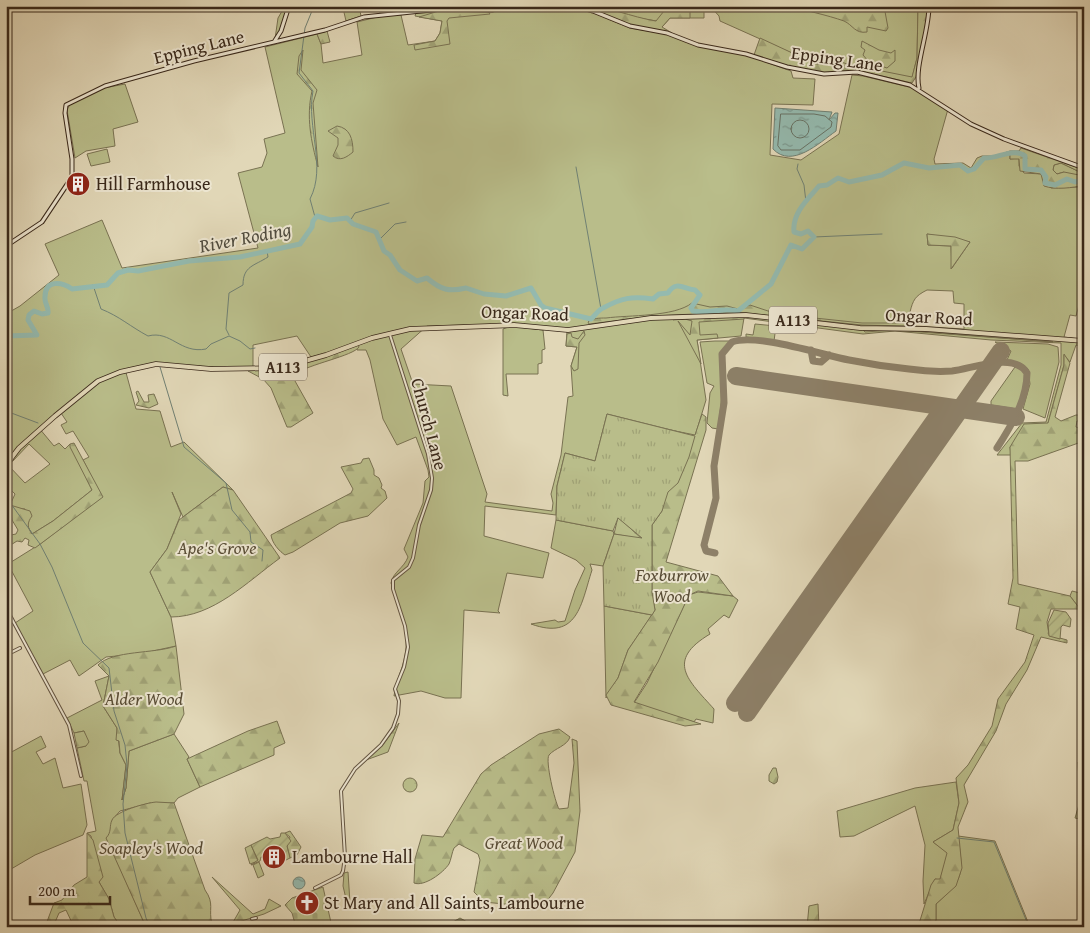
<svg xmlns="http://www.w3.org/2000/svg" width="1090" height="933" font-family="'Gentium Book Plus',serif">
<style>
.grass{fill:#b9bd8a;stroke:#797252;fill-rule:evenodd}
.forest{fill:url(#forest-firs);stroke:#797252}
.cemetery{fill:url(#cemetery-stones);stroke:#797252}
.park{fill:url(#park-tufts);stroke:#797252}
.garden{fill:url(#garden-furrows);stroke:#797252}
.water{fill:url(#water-ripples);stroke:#708073}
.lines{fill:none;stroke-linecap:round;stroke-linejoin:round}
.shore{stroke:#667164;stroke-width:1}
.stream{stroke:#708073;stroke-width:1}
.river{stroke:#94baaf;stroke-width:5}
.taxiway{stroke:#8d8068;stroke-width:7}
.runway{stroke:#8d8068;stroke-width:18}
.street-casing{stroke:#635441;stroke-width:4}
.secondary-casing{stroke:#39281a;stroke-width:5}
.primary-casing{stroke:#39281a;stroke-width:5.5}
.highway-casing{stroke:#39281a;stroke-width:6}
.street{stroke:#ece5d0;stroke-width:2}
.secondary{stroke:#ece5d0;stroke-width:3}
.primary{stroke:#e1d7b7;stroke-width:4}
.highway{stroke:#e1d7b7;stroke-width:4.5}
.labels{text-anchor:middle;stroke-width:4;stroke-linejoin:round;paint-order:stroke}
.shield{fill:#ece5d0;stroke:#6f6151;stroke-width:1}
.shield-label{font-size:16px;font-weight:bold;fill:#39281a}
.street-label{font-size:18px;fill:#39281a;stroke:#ece5d0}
.poi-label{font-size:18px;fill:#39281a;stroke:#ece5d0;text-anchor:start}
.park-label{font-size:18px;font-style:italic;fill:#594d36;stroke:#ece5d0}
.water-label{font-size:19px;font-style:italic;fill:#504c3f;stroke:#ece5d0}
</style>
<defs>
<pattern id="forest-firs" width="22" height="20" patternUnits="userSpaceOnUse" patternTransform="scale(1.25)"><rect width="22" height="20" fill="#b9bd8a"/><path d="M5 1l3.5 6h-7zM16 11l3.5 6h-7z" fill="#a0a276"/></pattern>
<pattern id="cemetery-stones" width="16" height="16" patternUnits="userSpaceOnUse" patternTransform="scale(1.25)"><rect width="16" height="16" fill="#b9bd8a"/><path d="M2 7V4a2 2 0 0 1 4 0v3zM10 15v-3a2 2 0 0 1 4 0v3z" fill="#a0a276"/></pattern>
<pattern id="park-tufts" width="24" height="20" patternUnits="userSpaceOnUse" patternTransform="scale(1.25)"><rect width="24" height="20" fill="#b9bd8a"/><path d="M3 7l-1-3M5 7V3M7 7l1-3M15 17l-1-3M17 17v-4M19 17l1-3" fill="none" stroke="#a0a276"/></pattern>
<pattern id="garden-furrows" width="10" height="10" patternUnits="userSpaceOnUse" patternTransform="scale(1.25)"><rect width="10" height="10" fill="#b9bd8a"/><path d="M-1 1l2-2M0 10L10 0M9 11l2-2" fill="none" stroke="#a0a276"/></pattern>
<pattern id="water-ripples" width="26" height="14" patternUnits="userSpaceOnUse" patternTransform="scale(1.25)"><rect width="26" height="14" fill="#94baaf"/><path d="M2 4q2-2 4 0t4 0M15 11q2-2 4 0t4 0" fill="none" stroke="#7a978e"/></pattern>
</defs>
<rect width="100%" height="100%" fill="#e1d7b7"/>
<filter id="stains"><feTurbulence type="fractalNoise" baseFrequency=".004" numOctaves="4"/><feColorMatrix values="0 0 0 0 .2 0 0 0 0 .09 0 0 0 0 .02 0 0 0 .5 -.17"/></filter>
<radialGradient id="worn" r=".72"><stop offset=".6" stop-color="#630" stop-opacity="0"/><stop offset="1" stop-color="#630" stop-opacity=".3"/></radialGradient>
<path class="grass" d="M285,6H288L280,30L275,39L278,18Z
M316,6H359L361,16L346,21L343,8Z
M515,6H570L587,10L630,28L666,34L697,46L746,55L791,71L793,78L815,79L813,105L772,104L770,155L801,160L839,134L852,75L863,76L913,88L948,109L934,159L935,164L963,163L971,168L977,158L982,156H995L1010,151V159L1019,158V166L1024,173L1042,174L1051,188L1078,187L1064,172L1057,174L1053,170L1054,165L1061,163L1084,174V306L1079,305L1076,316L1070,315L1064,337L1079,339L1084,323V346L1076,345L1070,362L1064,355V365L1048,423L1010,447L1011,455H997L1022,423L1046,422L1061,365V343L991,340L895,331L863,334L744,318L741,336L697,340L706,400L695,436L607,414L595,461L565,453L557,486L556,515L485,506L484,536L549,553L543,578L507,573L498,611L500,613L464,610L461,698H445L421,691L394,696C396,679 405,665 406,648C408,627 397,603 391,583C393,572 404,568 408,557L404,549L423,503L425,481L429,477L428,470L416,437L397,445L383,419L370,360L366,350H357L358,345L311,357L297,336L253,345V367L224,368L153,363L125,369L136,409L160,411L171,447L184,442L233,490L223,487L183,517L172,492L181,514L167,549L150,572L171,617L176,646L139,654L106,657L79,676L70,660L43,674L15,623L33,611L8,564L40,544L102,497L83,460L89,457L73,431L66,434L61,425L67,422L59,410L39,428L54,446L59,443L65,449L70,444L92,490L53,521L32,534L28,527L25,509L16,508L10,505L15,494L6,485L8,465L25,483L50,464L29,444L12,462L6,457V314L20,306L59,275L45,244L102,220L122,268L258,248L238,173L262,167L267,153L264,139L285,133L265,47L317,34L321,44L323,63L362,55L357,22L389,14L401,15L408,45L435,41L440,33L442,21L415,16L416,13L492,11ZM927,234L970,242L952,268L951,246L928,245ZM927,290L953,291L954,303L964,304V329L915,326L913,315L910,312C913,300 915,296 927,290ZM511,324L567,331L566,346L577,347L571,366L573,396L568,397L561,455L551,494L553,503L552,511L485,502L487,494L451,386L413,384L401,349L427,326Z
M602,6H704V18H670L662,27L656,21L622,15Z
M710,6H918L917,58L912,78L855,66L816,64L720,21L719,16Z
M125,84L138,122L113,129L115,146L86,151L75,158L67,110L70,104L104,88Z
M107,149L110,162L91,166L87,154Z
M755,324L776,326L774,341L746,337V334L753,335Z
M511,326L543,330L545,349L542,350V363L538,364V374H506L508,396L503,395V329Z
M715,341H730L720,353L722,396L718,429L712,428L707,423L710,393L714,386L707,383L700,342Z
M995,342L1048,344L1058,347L1059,362L1045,418L1023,409L1030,384L1028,369L1022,364L1007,360L1011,351Z
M1015,367L1024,371L1026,381L1017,409L991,405V401Z
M556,520L613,531L614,534L603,566L590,564L592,570C581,604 578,641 531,624L555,620L558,622L565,621L575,590L585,568L576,560L551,548Z
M1072,591L1084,594V610L1080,609L1070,596Z
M698,592L733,596L738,600L729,618L724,615L708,629L710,634C665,661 688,680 714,709L713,723L696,719L694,722L634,703L647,683L689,595Z
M604,606L652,615L628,650L618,678L606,698Z
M109,676L103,706L117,728L120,753L126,765L122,800L126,788L129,751L174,734L189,757L187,759L200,787L178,798L174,803H150L120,811L113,819L110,834L107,838L146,927H121L114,917L109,899L99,882L91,836L87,833L96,831L87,781H84L77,748L86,746L84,731L74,733L67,718L102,700L95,681Z
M41,736L46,747L36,752L43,764L55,758L63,788L81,784L87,825L83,835L35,855L6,872V755Z
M956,782L959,803L953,830L933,842L948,853L940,880L935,879L924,904L923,881L925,845L915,806L854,836L840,837L837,811L915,788Z
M958,836L995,841L1030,927H933L936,920V904C965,878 963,874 958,836Z
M259,862L264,875L258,878L253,865Z
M348,872L350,903H347L343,886L344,873Z"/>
<path class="forest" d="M388,6H502L380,13L379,10L387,9Z
M583,6C608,6 631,17 656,21L668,6H690V18H670L662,27L672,33L630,25Z
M786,6H884L888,28L886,31L867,27V32C855,34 853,25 844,21C827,15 804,10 786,6Z
M918,6H927V24L916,77L912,83L864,72L824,73L800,69L771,62L754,55L760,38L816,64H831L836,60L858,68H867L912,77L917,58Z
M439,11H488L490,14L449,18L447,21L450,44L415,50L414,45L435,41L440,33L442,21L419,17Z
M327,31L330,42L321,44L317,34Z
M862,41L879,50L891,53L895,50V61L887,68L869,62L863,55L865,50L861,47Z
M303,50L301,70L317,90L313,103L318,167C311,141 306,117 312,91L297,74L299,56Z
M337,126C350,128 353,139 353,152C347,157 340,162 333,156L338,145V138L328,131Z
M1021,148L1084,170V174L1061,163L1054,165L1053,170L1057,174L1064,172L1079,175L1084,185C1073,188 1055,190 1044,186L1041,174L1020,171L1019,159H1010V151H1019Z
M927,234L955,237L970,242L951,269V246L928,245Z
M692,303L710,307L727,306L738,309L750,305L777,314L862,323H914V326L862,325L734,312L653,316L589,324L588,322C592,318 600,318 606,318C629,315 674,317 692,303Z
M744,317V319L699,322L700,335L717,334L718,338L697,340L701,364L678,321L690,335L692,321L685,319L673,320V319Z
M891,329L1053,342L894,330L865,332L863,330Z
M584,331L585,335L579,343L578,369L574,371L571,366L577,347L566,346L567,334L571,333L572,337L578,339Z
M358,345L359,347C353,356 309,364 295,374V381L313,413L291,427H287L271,388L263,379L248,371L289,367Z
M1064,354L1070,363L1055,417L1061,421L1076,415H1084V420L1077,421L1076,427L1084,429V441L1028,461H1015L1018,584L1070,596L1080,609H1051L1047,622L1049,635L1067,640V643L1041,637L1027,670L1006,704L996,731L964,785L968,802L958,827L962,868L956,886L936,904V920L933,927H918L931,885L935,879H940L947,853L933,842L953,830L959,803L956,778L968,765L992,726L998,699L1025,662L1034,635L1016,629L1020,607L1008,604L1013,578L1010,447L1024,424L1048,423L1064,365Z
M138,391L144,402H149L148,395L154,394L158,404L149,408L136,405L139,401L136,392Z
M702,414L706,417V430L666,562L718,576L733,596L698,591L689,595L658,662L634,702L701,724L685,726L611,705L606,695L618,678L628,650L655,610L652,592V525L662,511L636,423L695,435Z
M74,443L103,497L35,548L28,545L29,540L25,538L22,542L17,541L6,548V536L16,534L18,530L12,520L10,505L30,511L32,516C27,523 27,527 32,534L53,521L92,490L70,447V444Z
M369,458L374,470V475L379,478L382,485L381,488L385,491L387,498L368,516L340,523L293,552L285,555C279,551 272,543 271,535L351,493L353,489L341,467L361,463L363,459Z
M223,487L233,490L280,558C247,582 213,617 171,617L150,572L167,549L179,520Z
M618,517L642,539L614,534Z
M176,646L184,714L174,734L129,751L126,788L122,800L126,765L120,753L119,741L116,740L117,728L103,706L109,676L98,665C113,650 154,654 176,646Z
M277,721L285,743L274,748V755L200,787L187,759L248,731Z
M399,723L388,752L366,760L382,746Z
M559,729L570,737C567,746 555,748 549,755C545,761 555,802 559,809L568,808L574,763L572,739L577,741L580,811L575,852L553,893L543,906L536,909H522L514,905L484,902L474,892L480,860L478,854L459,844L454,848C452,852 451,860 449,864C443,873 424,887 414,883L415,859L422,835L443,837L481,774L491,765L539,734Z
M84,731L89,742L86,746L77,748L74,733Z
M1078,762L1084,764V809L1080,819L1075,818L1080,801Z
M773,768H776L778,777L777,782L774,784L769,781V775Z
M403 785a7 7 0 1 1 14 0a7 7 0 1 1-14 0Z
M156,802L174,803L205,890C215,904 208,909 212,924L204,927H146L106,838C112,832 109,826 112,820C116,811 146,803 156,802Z
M290,831L301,847L297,855L290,858L287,846L290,837L285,833Z
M87,833L93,840L103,877L99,882L109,899L114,917L121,927H74L66,910L59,913L53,927H45L54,903L62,900L74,885L87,877Z
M251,845L258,861L250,864L245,848Z
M212,877L253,914L265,909L269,899L281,906L264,914L232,924L240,910Z
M818,904L819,927H807L809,906Z
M460,918L476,927H456L453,922Z"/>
<path class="cemetery" d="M323,887L332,927H296L292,913L285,905L292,898Z"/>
<path class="park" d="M607,414L695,436L689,457L678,483L668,492L662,511L652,525V592L655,610L652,615L604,606L603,566L614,534L642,538L618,518L613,531L556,520L557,486L565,453L595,461Z"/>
<path class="garden" d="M1054,610L1066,612L1071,619L1070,627L1063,625L1061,627L1060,639L1049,636L1048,623Z
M281,833H285L291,841L287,846L290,858L280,863L276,851L267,858L261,857L260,861L251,865L258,860L251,845L267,837L270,839L280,837Z"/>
<path class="water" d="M775,108L832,112L829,120L835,113H838L836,131C819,143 792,169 773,149Z
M293 883a6 6 0 1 1 12 0a6 6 0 1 1-12 0Z"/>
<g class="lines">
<path class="shore" d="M781,114H814L825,116L832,122L831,127L800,150H781L778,146Z
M791 129a9 9 0 1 1 18 0a9 9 0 1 1-18 0Z"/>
<path class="stream" d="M314,6L305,28L299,73L313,91C306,127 327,166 310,199L315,217
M798,164L797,169L804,185L806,202
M576,167L601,309
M350,221L355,213L389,203
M814,237L882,234
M380,239L395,224L406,222
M93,285L101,309C119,316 131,327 148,336C171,330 180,354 206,349L211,344L229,336L240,341L250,349L255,348
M229,335L226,329L229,293L243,285C243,266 254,266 268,257L267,251
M160,367L184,447L226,483L232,510L250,532L251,542L263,550L262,561
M6,411L38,423
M6,497L40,544L52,567L83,643L109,668L114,711L125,745L127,765L123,804L125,833L146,918L150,927
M957,838L994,842L1029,927"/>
<path class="river" d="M6,336L37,335L28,320L29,315L34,311L42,314L48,313C49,307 44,303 45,297C45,279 62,282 72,289L107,285L118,273L128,270L138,271L189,261L240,257L300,244L312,227L313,221L317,216L330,220L347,218L353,224L376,232L384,251L390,255L400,270L417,281L427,278C441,290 449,292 466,288L484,294L506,296L531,288L541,305L545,308L591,319C595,316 598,310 603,308C622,298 631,296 653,299L659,294L668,293C676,280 684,289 695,290L700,295L691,308L693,311C709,314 722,307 738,311L771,284L791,245L802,249L814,237L808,231L801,234L794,232C792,213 808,199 819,186L827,185L838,178L849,182L882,175L904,163L929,168L960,165L968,171L974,169L984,158C997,159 1014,147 1025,156V169L1041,170L1046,177L1045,183L1055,185L1067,179L1075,182L1084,179"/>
<path class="taxiway" d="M811,350L813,361L821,362L829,355
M715,553L706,551L704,545L716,498L714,466L724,403L722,354L732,342C757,333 822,355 849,360C869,364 889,367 909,369C923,371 938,372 952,371C972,369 1014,351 1027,373C1027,400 1011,426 997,448"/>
<path class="runway" d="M736,376L1016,417
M735,703L943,409
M747,713L1001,351"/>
<g class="street-casing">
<path id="street" d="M6,608L69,725L81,776
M6,625L13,621
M6,655L20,648
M315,888L341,875L343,871L345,857L341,791L355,769L381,745L393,728L398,714L399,701L395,689L404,667L408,647L405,626L393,589V580L409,567L413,558L419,525L431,490L432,478L428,454L390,335
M252,919L256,918"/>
</g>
<g class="secondary-casing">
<path id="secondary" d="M576,6L593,11L630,26L667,33L698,45L746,54L787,67L824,74L857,72L910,85L971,124L1004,139L1084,168
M274,42L281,31L289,6
M919,88C914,67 929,32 929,6
M6,246L42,222L72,177V159L65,113L66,105L105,86L194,61L325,30L364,17L440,9L492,10L510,6"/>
</g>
<g class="primary-casing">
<path id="primary" d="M6,465L19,448L55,416L98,381L120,372L156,364L211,369L280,368L326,355L372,338L410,329L514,325L568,330L651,318L746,315L860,328L926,329L1084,341"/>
</g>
<g class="highway-casing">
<path id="highway" d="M1083,6L1084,7"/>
</g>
<use href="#street" class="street"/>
<use href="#secondary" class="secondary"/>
<use href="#primary" class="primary"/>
<use href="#highway" class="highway"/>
</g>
<defs>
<g id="building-disc" transform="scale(1.25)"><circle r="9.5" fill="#8f2418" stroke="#ece5d0"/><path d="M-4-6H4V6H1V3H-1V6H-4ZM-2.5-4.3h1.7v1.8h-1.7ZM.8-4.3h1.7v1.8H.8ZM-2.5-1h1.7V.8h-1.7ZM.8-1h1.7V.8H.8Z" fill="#fff"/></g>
<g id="church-disc" transform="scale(1.25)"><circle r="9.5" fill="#8f2418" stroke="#ece5d0"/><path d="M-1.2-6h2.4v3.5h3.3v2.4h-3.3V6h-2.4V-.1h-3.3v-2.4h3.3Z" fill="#fff"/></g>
</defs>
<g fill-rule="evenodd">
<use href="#building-disc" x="78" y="184"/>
<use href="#building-disc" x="274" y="857"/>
<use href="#church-disc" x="307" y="903"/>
</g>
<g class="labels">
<g class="shield">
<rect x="769" y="306.5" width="48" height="27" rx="4"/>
<rect x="259" y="353.5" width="48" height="27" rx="4"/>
</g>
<g class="shield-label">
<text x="793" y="326">A113</text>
<text x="283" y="373">A113</text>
</g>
<g class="street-label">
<text transform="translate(199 47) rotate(-14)" y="6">Epping Lane</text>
<text transform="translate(837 59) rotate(8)" y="6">Epping Lane</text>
<text transform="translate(525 313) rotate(2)" y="6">Ongar Road</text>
<text transform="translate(929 317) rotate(3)" y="6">Ongar Road</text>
<text transform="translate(429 424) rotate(75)" y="6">Church Lane</text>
</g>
<g class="poi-label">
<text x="96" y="190">Hill Farmhouse</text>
<text x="292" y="863">Lambourne Hall</text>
<text x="324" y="909">St Mary and All Saints, Lambourne</text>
</g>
<g class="park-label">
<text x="217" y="554">Ape's Grove</text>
<text x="672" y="581">Foxburrow<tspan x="672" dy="21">Wood</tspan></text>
<text x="144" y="705">Alder Wood</text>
<text x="524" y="849">Great Wood</text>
<text x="151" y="854">Soapley's Wood</text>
</g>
<g class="water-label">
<text transform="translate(245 237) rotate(-11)" y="7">River Roding</text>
</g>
</g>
<rect width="1090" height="933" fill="none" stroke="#e1d7b7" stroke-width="25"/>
<rect x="8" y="8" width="1075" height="918" fill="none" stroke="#39281a" stroke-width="2.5"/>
<rect x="12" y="12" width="1065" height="908" fill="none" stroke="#39281a"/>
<path d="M30 896v8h80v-8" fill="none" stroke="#39281a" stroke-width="2.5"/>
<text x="38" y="896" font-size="15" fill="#39281a" stroke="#ece5d0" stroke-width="4" paint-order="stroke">200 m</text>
<rect width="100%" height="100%" filter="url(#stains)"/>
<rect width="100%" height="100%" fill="url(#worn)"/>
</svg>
